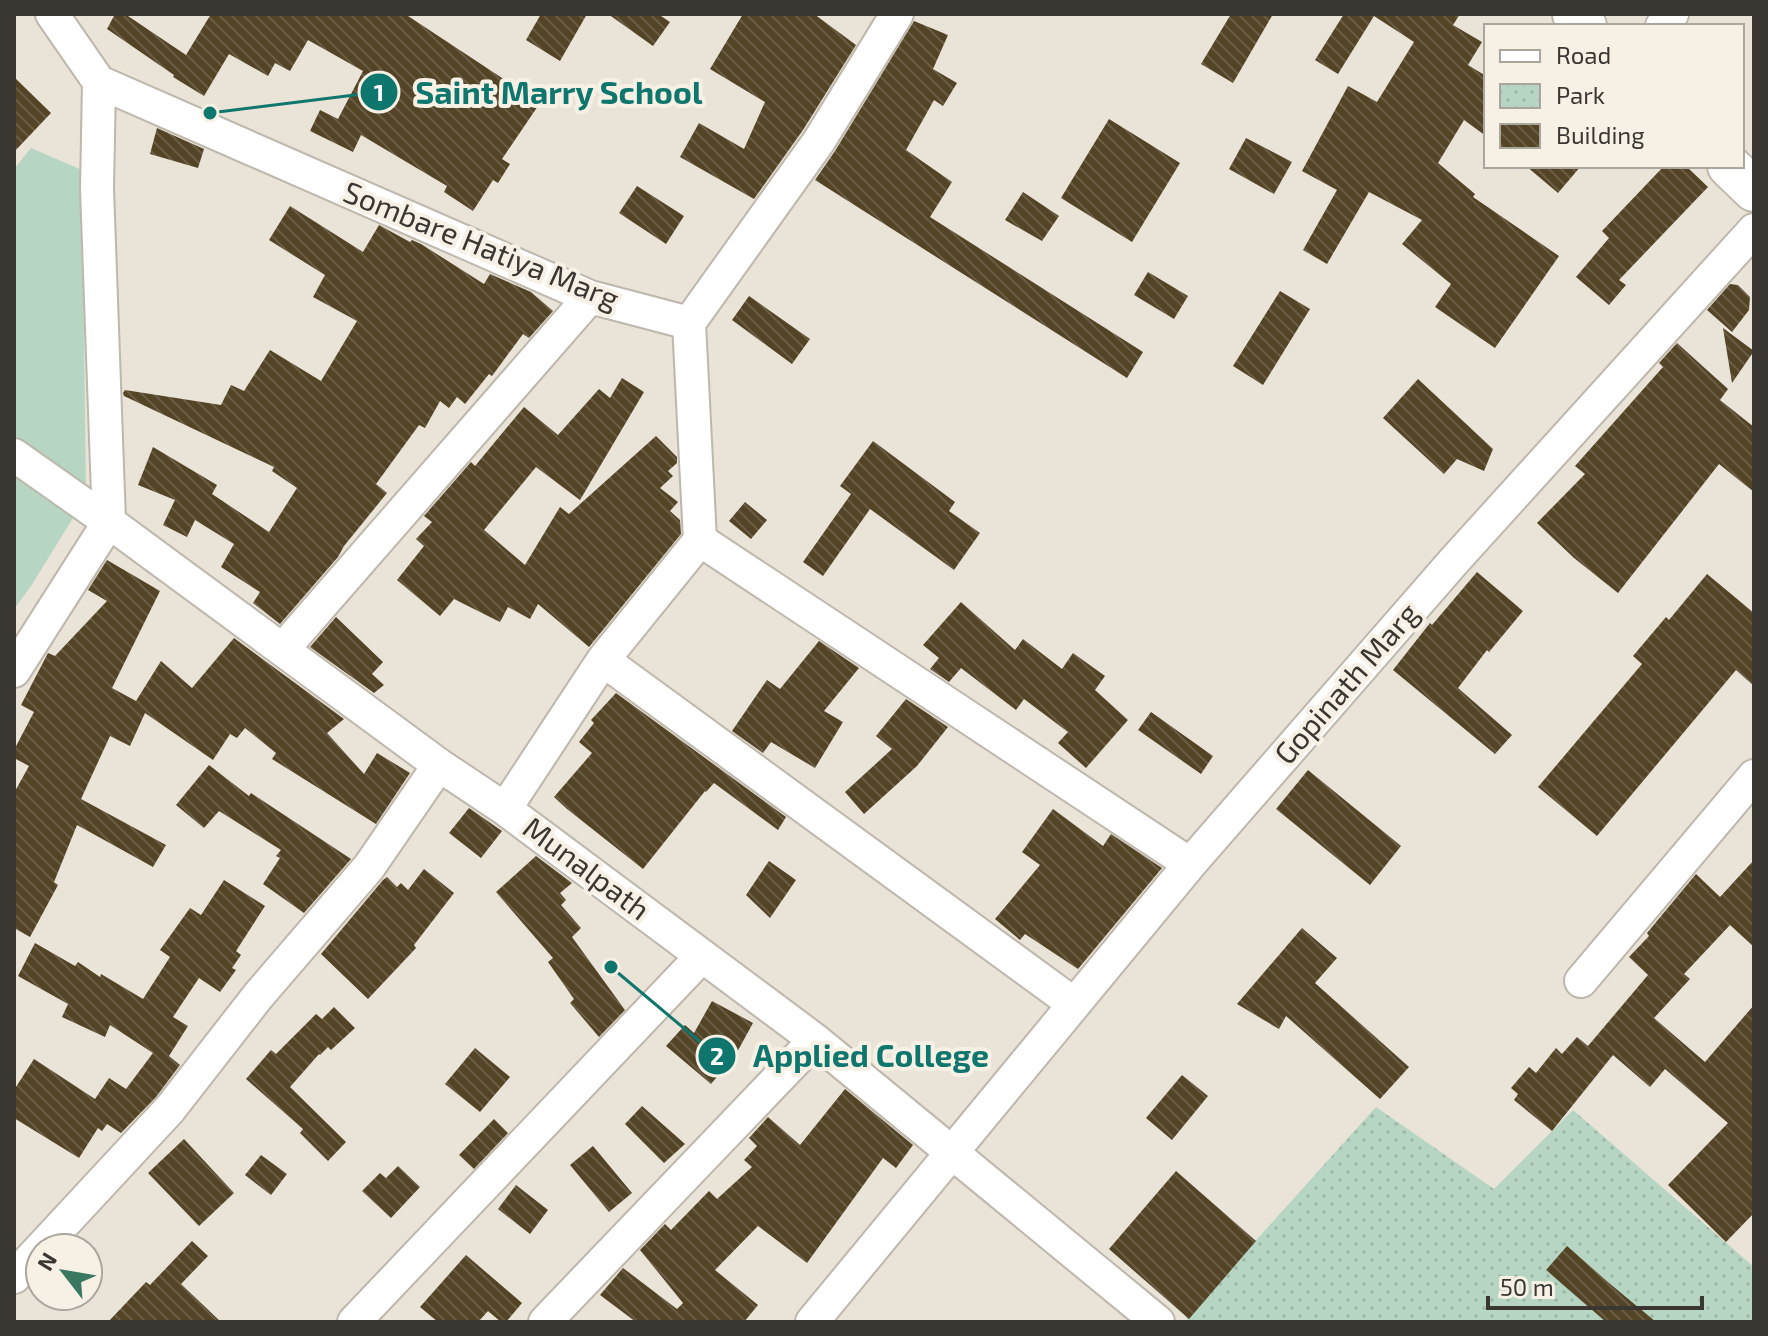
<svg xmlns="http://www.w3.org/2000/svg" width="1768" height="1336" font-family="'Exo 2',sans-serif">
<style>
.grass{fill:#b6d5c2}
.park{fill:url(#park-dots)}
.building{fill:url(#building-back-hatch)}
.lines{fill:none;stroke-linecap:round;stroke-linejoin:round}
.minor-casing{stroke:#bdb7ac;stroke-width:36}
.major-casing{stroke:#bdb7ac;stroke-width:46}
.minor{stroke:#fff;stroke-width:32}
.major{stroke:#fff;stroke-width:42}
.labels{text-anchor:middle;stroke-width:8;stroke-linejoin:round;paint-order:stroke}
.street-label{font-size:30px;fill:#3a3733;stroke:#f7f0e4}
.leader{fill:none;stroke:#0f766e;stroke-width:3}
.callout-dot{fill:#0f766e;stroke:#f7f0e4;stroke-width:3}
.mark-label{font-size:24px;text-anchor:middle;font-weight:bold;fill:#fff}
.callout-label{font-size:32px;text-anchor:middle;font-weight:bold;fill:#0f766e;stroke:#f7f0e4;stroke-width:8;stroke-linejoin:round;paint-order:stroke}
</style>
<defs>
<pattern id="park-dots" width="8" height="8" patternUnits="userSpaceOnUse" patternTransform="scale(2)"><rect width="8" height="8" fill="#b6d5c2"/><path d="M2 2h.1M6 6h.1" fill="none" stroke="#9db7a7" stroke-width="1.8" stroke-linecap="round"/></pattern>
<pattern id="building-back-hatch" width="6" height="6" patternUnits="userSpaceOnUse" patternTransform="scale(2)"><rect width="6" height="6" fill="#544426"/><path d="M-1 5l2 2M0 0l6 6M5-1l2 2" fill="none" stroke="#6a5d45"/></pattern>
</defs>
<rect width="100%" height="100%" fill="#eae3d7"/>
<path class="grass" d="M31,148L82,170L86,491L14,440V169Z
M14,471L73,518L31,586L14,609Z"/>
<path class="park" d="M1376,1107L1494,1189L1573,1110L1754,1267V1322H1191L1186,1318Z"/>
<path class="building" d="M115,14H125L186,55L211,14H405L540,103L502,159L510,164L498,183L493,180L473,211L444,192L447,186L361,135L353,152L310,131L320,110L338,119L363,71L308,40L290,71L275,63L268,76L229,54L204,96L173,77L174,75L107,29Z
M541,14H587L560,61L526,40Z
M608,14H658L670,22L653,46Z
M743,14H814L856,45L803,130L754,199L680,157L699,123L744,149L765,102L710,69Z
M1231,14H1273L1233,83L1201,64Z
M1344,14H1460L1453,25L1482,42L1468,65L1486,76V136L1464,120L1438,163L1475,194L1473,197L1559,256L1495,348L1435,307L1451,284L1402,244L1422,220L1369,192L1327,264L1303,250L1337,190L1302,171L1348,86L1377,102L1414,42L1374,16L1338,74L1315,60Z
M914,21L948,35L933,69L957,83L943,106L934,100L906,150L952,182L930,217L1143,352L1127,378L815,180L835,151Z
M14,77L51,113L14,152Z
M1109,119L1180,163L1132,242L1061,198Z
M157,128L204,149L198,168L150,154Z
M1246,138L1292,162L1274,194L1229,169Z
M1526,166H1581L1558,193Z
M1664,166H1686L1708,187L1619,280L1626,285L1609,305L1576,277L1609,238L1602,231Z
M637,186L684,216L666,244L619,213Z
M1023,192L1059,216L1042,241L1005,220Z
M290,206L363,252L379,225L410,242L412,240L421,244L484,284L490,274L531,292L553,311L529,338L523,334L492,376L489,374L465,404L457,397L449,408L440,401L425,428L419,425L376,484L387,493L344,546L338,557L280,624L253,603L260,592L221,567L234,544L195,520L187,537L163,525L175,500L138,485L153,447L217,485L212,494L269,532L297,488L272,471L274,467L124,396L123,393L125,390L221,405L231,385L244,391L270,350L321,381L357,321L313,297L325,275L269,240Z
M1148,272L1188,296L1174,319L1134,295Z
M1730,284L1738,285L1750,297L1749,310L1732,332L1707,310Z
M1280,291L1310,309L1263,385L1233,366Z
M749,296L810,339L792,364L732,320Z
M1723,328L1754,351L1732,383Z
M1677,343L1728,389L1720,400L1754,427V492L1719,464L1618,593L1574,558L1537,523L1585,474L1575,466L1663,367L1659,363Z
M622,378L644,392L580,500L536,467L484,530L525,565L560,507L569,514L656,436L677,457V463L668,471L673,476L660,488L678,502L670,511L680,520L681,534L589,647L538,604L530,619L508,607L500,622L454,599L440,616L397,580L424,546L416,539L432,522L424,516L471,462L475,466L524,407L558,435L599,389L610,398Z
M1418,379L1493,449L1484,471L1457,459L1444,474L1383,418Z
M873,441L955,502L949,511L980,533L954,570L870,509L823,576L803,562L851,494L840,486Z
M745,502L767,520L751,539L729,521Z
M107,560L160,591L112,688L136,701L161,661L192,688L234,638L344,719L327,733L364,774L377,753L410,773L376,824L272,759L276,753L245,728L237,738L230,734L213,760L145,713L130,746L110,736L81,799L166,845L153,867L77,825L54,882L58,885L30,937L14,928V793L29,766L14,758V750L34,712L21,705L48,653L55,656L107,601L88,590Z
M1477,572L1523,611L1489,652L1487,650L1458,688L1512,735L1495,754L1393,670L1430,623L1432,625Z
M1707,574L1754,613V686L1736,670L1597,836L1538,787L1642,664L1633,656L1666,617L1669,620Z
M961,602L1015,650L1023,639L1062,669L1073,653L1105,676L1095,690L1128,720L1086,768L1058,743L1068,732L1024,699L1016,710L961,668L949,682L930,669L939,658L923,645Z
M336,617L383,662L372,674L384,685L374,693L310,647Z
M819,641L859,668L824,711L843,722L815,768L771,742L763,753L732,731L767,680L780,689Z
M616,693L786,817L778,830L714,783L706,792L705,791L643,869L567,809L554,797L592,753L579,742L594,723L591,720Z
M906,699L948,727L917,766L864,814L845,792L892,749L876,736Z
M1151,712L1213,756L1201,774L1138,730Z
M209,765L249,796L251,793L351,859L304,913L263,884L280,858L276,856L281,850L219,811L204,828L176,805Z
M1308,770L1401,846L1370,885L1276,809Z
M469,808L502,831L481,858L449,833Z
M1053,809L1103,846L1111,834L1162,868L1078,969L1025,934L1020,940L995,919L1040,865L1022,852Z
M536,856L572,883L560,893L566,900L561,905L581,928L572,937L625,1010L599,1037L570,1003L574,999L548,962L553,958L496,892Z
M1754,860V947L1730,925L1684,974L1690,979L1654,1018L1705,1062L1754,1005V1213L1726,1242L1668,1185L1728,1123L1665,1069L1650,1087L1613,1055L1552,1131L1514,1100L1518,1094L1511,1088L1529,1067L1536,1073L1556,1048L1562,1054L1577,1037L1588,1046L1648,975L1629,957L1649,936L1647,933L1696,874L1720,897Z
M769,861L796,880L770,918L746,895Z
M424,869L454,893L414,945L416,948L368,999L321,954L383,880L387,877L397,887L401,883L408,890Z
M224,880L265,906L236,951L241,955L232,968L236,970L220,992L199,978L173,1017L188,1026L169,1056L180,1065L156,1097L121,1133L107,1124L102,1131L98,1128L79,1158L14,1118V1090L34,1059L95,1099L109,1078L126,1089L153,1053L110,1025L105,1037L62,1017L68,1004L18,976L35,943L75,966L78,962L100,977L101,974L143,999L170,957L160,950L190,908L201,915Z
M1302,928L1337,958L1315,983L1409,1067L1380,1099L1286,1016L1279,1029L1237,1004Z
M712,1001L753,1023L736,1054L711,1084L666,1046L685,1025L694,1033Z
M334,1007L355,1028L331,1050L328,1047L320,1055L319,1054L290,1087L346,1142L328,1161L300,1133L303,1129L246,1079L271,1050L276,1054L316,1014L322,1019Z
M475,1048L510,1077L480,1112L445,1084Z
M1182,1075L1208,1096L1172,1140L1146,1118Z
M845,1089L913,1145L896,1168L883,1158L807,1263L758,1226L715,1270L758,1305L744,1322H636L600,1295L623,1268L677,1309L683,1303L640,1250L665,1224L671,1230L709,1191L717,1199L752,1167L744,1160L757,1146L749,1138L768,1117L800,1145Z
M642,1106L685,1144L664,1163L625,1124Z
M494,1119L508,1133L474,1169L459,1155Z
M184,1139L234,1193L199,1226L148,1173Z
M593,1146L632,1193L609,1212L570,1165Z
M261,1155L287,1174L271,1195L245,1175Z
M398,1166L420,1187L391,1218L362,1191L380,1173L386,1178Z
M1176,1171L1256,1241L1189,1319L1109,1249Z
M516,1185L548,1210L530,1234L498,1209Z
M192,1241L208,1256L181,1284L221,1322H108L146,1282L150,1285Z
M1567,1246L1609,1283L1656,1322H1606L1546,1270Z
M466,1255L522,1303L506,1322H501L488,1311L478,1322H438L420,1307Z"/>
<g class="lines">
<g class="minor-casing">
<path id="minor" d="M52,14L99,82L590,297L689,323L819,141L897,14
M1662,26L1672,14
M14,455L109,522L439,765L505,809L815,1040L1158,1322
M700,540L1190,864
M283,649L590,297
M603,660L1074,1004
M14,671L109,522L97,189L99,82
M505,809L603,660L700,540L689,323
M1581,981L1754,776
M41,1248L170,1109L258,996L369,867L439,765
M14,1277L40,1249
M354,1322L702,956
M545,1322L815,1040
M812,1322L1190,864L1454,561L1754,230"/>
</g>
<g class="major-casing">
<path id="major" d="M1574,14L1585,26
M1729,166L1754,190"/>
</g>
<use href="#minor" class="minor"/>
<use href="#major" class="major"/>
</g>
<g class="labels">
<g class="street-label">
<text transform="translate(481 246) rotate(22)" y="10">Sombare Hatiya Marg</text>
<text transform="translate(1347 684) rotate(-49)" y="10">Gopinath Marg</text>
<text transform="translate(586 869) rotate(37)" y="10">Munalpath</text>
</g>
</g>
<path class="leader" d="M210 113L379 92M611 967L717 1056"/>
<g class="callout-dot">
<circle cx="210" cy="113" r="8"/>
<circle cx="611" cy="967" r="8"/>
<circle cx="379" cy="92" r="20"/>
<circle cx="717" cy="1056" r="20"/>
</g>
<g class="mark-label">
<text x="379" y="101">1</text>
<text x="717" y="1065">2</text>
</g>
<g class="callout-label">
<text x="559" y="104">Saint Marry School</text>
<text x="871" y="1067">Applied College</text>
</g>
<rect width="1768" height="1336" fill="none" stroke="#3a3733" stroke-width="32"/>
<rect x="1484" y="24" width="260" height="144" fill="#f7f0e4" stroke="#aba69d" stroke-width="2"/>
<rect x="1500" y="50" width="40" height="12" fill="#ffffff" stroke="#aba69d" stroke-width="2"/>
<text x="1556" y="64" font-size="24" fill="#3a3733">Road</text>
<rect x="1500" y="84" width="40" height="24" fill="url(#park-dots)" stroke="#aba69d" stroke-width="2"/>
<text x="1556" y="104" font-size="24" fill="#3a3733">Park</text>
<rect x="1500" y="124" width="40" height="24" fill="url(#building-back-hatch)" stroke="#aba69d" stroke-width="2"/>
<text x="1556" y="144" font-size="24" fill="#3a3733">Building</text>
<g transform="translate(64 1272) rotate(301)"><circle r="38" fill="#f7f0e4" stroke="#aba69d" stroke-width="2"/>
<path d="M0-6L14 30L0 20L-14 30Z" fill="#3b7862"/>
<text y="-12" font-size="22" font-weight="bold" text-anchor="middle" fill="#3a3733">N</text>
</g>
<path d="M1488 1296v12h214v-12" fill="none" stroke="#3a3733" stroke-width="4"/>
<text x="1500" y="1296" font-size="24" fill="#3a3733" stroke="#f7f0e4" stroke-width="6" paint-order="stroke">50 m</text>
</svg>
